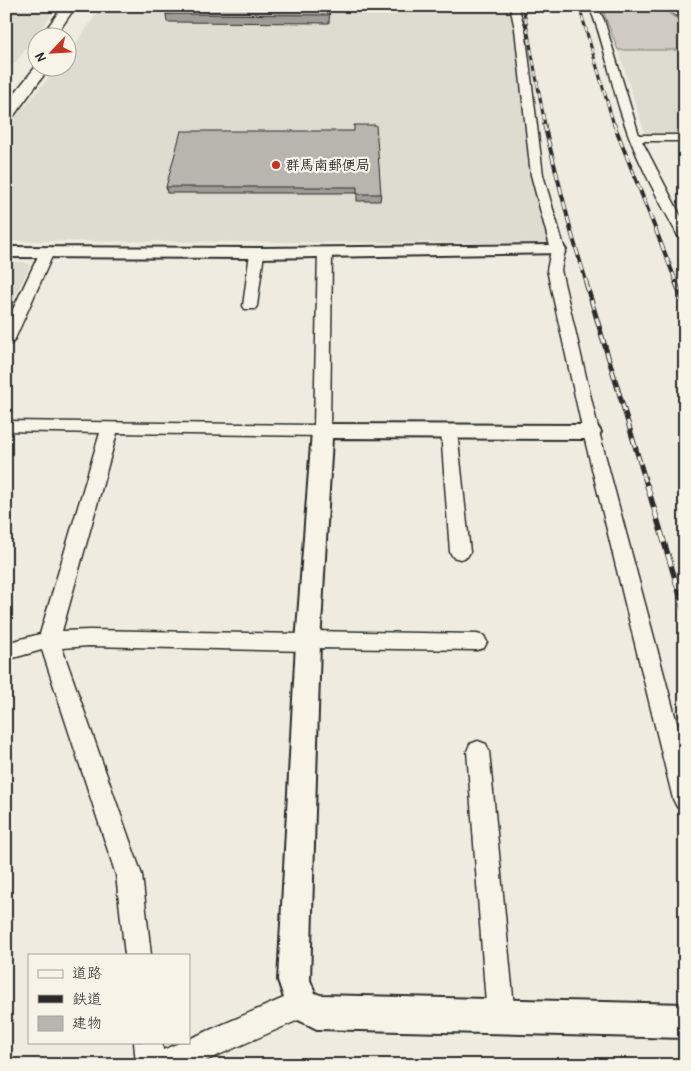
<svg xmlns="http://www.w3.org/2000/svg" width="691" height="1071" font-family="'Patrick Hand','Klee One',sans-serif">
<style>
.built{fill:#dedbd1}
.green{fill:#cfcbc2;stroke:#7d7b76}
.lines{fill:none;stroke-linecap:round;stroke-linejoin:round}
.minor-casing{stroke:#2b2b2b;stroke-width:3}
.tertiary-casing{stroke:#2b2b2b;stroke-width:4}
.trunk-casing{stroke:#2b2b2b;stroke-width:3}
.minor{fill:#f7f3e8;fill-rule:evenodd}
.tertiary{fill:#f7f3e8;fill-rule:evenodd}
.trunk{fill:#f7f3e8;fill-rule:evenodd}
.rail-far3-casing{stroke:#2b2b2b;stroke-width:3}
.rail-far2-casing{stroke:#2b2b2b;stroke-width:4}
.rail-far1-casing{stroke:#2b2b2b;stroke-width:5}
.rail-casing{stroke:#2b2b2b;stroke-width:5.5}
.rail-far3{stroke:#f7f3e8;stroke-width:2;stroke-dasharray:5.5;stroke-linecap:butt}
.rail-far2{stroke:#f7f3e8;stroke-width:2.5;stroke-dasharray:8;stroke-linecap:butt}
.rail-far1{stroke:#f7f3e8;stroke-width:3;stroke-dasharray:9;stroke-linecap:butt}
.rail{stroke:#f7f3e8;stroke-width:4;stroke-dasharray:12;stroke-linecap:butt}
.wall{fill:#9e9c96;stroke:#2b2b2b}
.building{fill:#b8b5ae;stroke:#2b2b2b}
.poi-dot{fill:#c8321e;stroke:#f7f3e8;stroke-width:2}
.labels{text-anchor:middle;stroke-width:4.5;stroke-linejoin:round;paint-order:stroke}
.far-poi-label{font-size:14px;font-weight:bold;fill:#2b2b2b;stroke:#f7f3e8;text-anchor:start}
</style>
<rect width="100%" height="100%" fill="#efebe0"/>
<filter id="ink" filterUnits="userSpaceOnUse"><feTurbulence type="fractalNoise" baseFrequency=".02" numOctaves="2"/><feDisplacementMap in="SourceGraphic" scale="10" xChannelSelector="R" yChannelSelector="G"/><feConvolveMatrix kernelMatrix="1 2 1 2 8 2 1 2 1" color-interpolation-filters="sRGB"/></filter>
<g filter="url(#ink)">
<path class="built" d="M6,6H58L6,75Z
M102,6H511L519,44L524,117L532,177L550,243L6,241V128L57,68H68V55Z
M618,50H685V135L651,136L645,133Z
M6,262H24L30,265L6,317Z"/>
<path class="green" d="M601,6H657L685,24V50H618Z"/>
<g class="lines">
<g class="minor-casing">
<path id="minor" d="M510,6H518L525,29L543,175L565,250L561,270L599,432L685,753V810L677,807L673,799L583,432L547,270L551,250L531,175L515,29Z
M589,6H597L604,20L639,135H685V141H642L685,224V240L678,236C658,198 636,160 623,119C610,82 605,43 589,6Z
M663,6H673L685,15V22Z
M47,248L54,252L14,341L11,344L6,345V324L40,252Z
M325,248L332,252L330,431L328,435L322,436L117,433L62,631L89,630L300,634L308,631L477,634L484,636L487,642L484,648L477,650L316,648L308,651L89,646L62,648L142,875L151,955H125L116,875L42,650L6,660V643L40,634L100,433L6,431V421L314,425L318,252Z
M257,249L264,253L257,306L255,309H245L243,306L250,253Z
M449,426L455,427L457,431L470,552L467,557L460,559L453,557L450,552L441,431L443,427Z
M478,741L486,744L489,751L515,1017L511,1027L501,1031L491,1027L487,1017L467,751L470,744Z
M302,990L312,994L316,1004L312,1014L196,1065H136L134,1042H162L163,1050L181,1042H189V1039Z"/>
</g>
<g class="tertiary-casing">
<path id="tertiary" d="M558,245L564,247L566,250L564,253L257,258L6,257V247L257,248Z
M322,424L591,425L598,427L601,432L598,437L591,439L332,438L320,643L310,980L315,993L320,995L685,1004V1038L317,1029L290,1016L278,980L296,643L312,431L315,426Z"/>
</g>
<g class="trunk-casing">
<path id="trunk" d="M63,6H76L54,38H40Z
M37,65L38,68H49L12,118L6,120V104Z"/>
</g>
<use href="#minor" class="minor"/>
<use href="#tertiary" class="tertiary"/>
<use href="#trunk" class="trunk"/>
<g class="rail-far3-casing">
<path id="rail-far3" d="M523,6L545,125
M579,6L614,125"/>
</g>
<g class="rail-far2-casing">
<path id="rail-far2" d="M544,124L572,235L587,284
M614,124L677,284"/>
</g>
<g class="rail-far1-casing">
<path id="rail-far1" d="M586,283L647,486
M676,283L685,305"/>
</g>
<g class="rail-casing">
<path id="rail" d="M647,485L685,612"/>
</g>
<use href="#rail-far3" class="rail-far3"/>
<use href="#rail-far2" class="rail-far2"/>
<use href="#rail-far1" class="rail-far1"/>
<use href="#rail" class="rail"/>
</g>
<path class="wall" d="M330,6L329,23L167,22L166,14Z
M354,131L381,194L380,201H357V193H167L166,187Z"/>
<path class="building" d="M169,6H329L328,15L166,14Z
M354,125H376L381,194H357V187H166L181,131H354Z"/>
</g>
<circle class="poi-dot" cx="276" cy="165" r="5"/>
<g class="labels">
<g class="far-poi-label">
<text x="286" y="170">群馬南郵便局</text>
</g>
</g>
<rect width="691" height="1071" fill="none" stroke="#f7f3e8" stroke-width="25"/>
<rect x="12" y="12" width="666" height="1046" fill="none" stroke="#2b2b2b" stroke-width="2" filter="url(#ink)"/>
<rect x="28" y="954" width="162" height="90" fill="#f7f3e8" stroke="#a5a39c"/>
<rect x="38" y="970" width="25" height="8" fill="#f7f3e8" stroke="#a5a39c"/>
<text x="72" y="978" font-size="15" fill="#2b2b2b">道路</text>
<rect x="38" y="995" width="25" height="8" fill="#2b2b2b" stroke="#a5a39c"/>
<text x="72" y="1004" font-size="15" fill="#2b2b2b">鉄道</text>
<rect x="38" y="1016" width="25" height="15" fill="#b8b5ae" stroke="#a5a39c"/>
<text x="72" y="1028" font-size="15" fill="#2b2b2b">建物</text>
<g transform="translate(52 52) rotate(245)"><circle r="24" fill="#f7f3e8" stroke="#a5a39c"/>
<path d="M0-4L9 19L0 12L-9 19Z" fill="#c8321e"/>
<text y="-8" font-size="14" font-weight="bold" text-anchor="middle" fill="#2b2b2b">N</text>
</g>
</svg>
